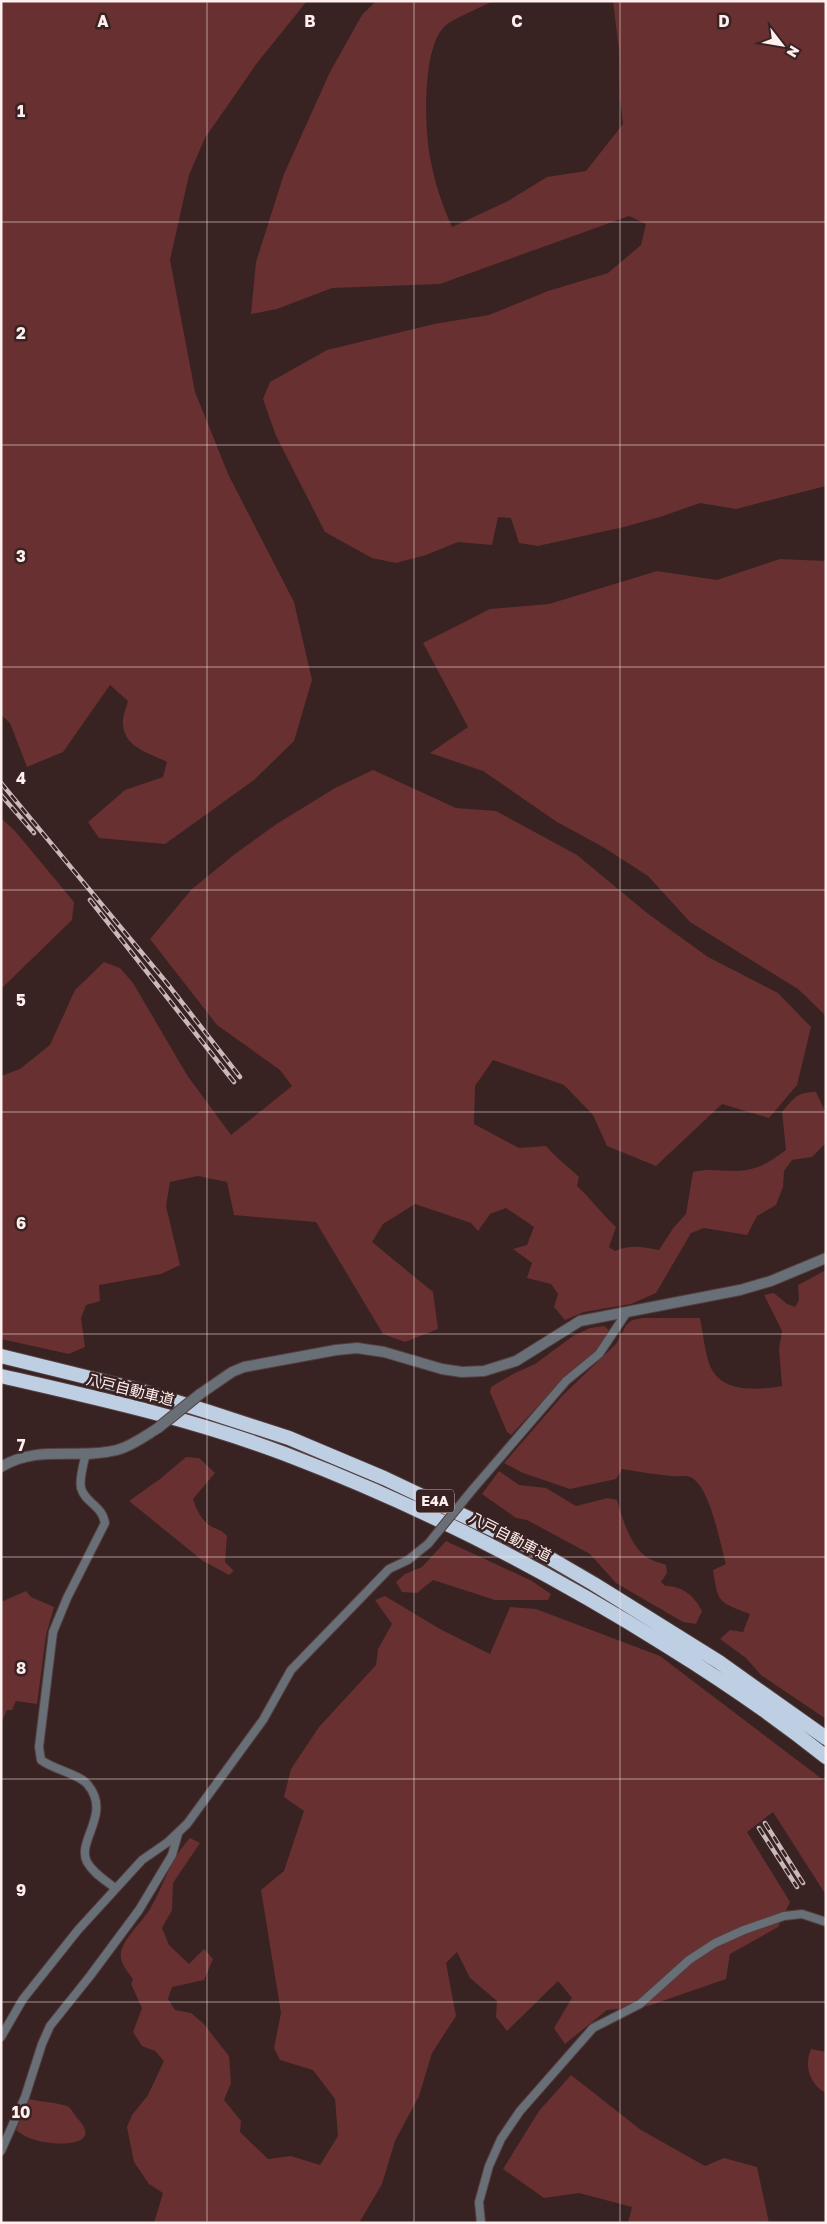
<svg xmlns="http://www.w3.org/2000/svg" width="827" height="2224" font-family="'Golos Text','Noto Sans JP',sans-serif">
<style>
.green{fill:#683030}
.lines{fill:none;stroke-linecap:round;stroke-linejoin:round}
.minor-casing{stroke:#553f3f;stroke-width:10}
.tertiary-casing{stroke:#553f3f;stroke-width:12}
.motorway-casing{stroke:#553f3f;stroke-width:16}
.minor{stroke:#686f77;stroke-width:8}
.tertiary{stroke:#686f77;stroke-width:10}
.motorway{stroke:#becfe4;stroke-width:14}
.rail-casing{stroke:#cbb9b9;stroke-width:4.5}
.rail{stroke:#392222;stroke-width:2.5;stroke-dasharray:8;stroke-linecap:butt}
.minor-bridge-casing{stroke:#553f3f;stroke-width:10;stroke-linecap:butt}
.tertiary-bridge-casing{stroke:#553f3f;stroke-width:12;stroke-linecap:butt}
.minor-bridge{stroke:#686f77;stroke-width:8}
.tertiary-bridge{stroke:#686f77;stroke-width:10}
.grid{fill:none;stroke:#ffefee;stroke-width:1;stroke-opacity:0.55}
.labels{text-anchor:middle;stroke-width:5;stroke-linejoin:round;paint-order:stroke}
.shield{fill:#392222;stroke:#c4b2b1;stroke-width:1}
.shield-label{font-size:14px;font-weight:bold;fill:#ffefee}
.street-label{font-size:15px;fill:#ffefee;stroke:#392222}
.grid-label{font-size:16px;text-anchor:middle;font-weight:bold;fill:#ffefee;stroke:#392222;stroke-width:5;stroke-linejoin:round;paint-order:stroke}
</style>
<rect width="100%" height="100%" fill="#392222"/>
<path class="green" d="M1,1H307L257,63L205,138L189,175L170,260L195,392L229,476L294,602L312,680L294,741L254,780L165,844L99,838L88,822L125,790L163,777L167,762C150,753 125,748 123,725C122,718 126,708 128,701L110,685L63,752L27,767L10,723L1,715Z
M376,1H493C482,7 449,20 443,28C422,52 424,131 431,162C435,184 443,207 452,227L508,201L547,177L586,171L623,124L620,98L619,50L613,1H826V486L736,509L700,503L660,517L624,527L538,546L519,543L511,518L498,517L492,545L458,542L426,555L396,563L372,558L325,532L276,436L263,399L270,382L327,350L434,324L489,315L548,291L608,273L641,245L646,224L629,216L440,284L332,288L277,309L251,314L256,262L284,174L330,72L362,15Z
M780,559L826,561V1016L798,989L690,922L648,876L603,847L557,822L483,771L430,753L468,727L423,643L490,609L549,604L657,571L717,580Z
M373,770L456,808L496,811L577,855L647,913L708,957L778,993L811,1027L797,1085L769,1118L722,1104L656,1166L607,1146L593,1115L564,1085L493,1060L475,1086L474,1124L519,1148L546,1146C556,1158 568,1166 579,1177L577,1186C591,1199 602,1214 616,1227L609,1247L615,1251C631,1244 642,1247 659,1250L674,1227L686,1214L693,1172C713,1167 734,1174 751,1169C764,1166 775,1158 786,1150L782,1112C794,1098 797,1092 816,1092L826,1113L825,1144L812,1157L792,1160L784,1171L783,1187L776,1205L757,1216L747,1235L704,1228L691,1233L656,1293L631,1304L584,1312L565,1320L554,1307L558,1294L551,1284L527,1278L532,1263L513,1249L527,1245L534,1227L506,1208L490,1214L478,1231L471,1223L415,1204L383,1224L372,1242L433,1292L438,1329L405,1342L383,1334L316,1222L234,1215L227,1182L198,1176L170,1182L166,1206L180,1265L161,1274L99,1285L100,1301L86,1305L81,1318L85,1347L69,1354L1,1339V1076L20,1069L50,1045L75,990L104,962L120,968L133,983L187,1075L231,1135L292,1086L280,1070L217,1025L150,939L192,889L235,854L275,825L335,788Z
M1,818L15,831L74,902L72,920L1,989Z
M826,1270V1719L761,1675L746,1658L720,1639L730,1630L743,1632L750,1614C719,1602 718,1604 713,1570L726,1564C720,1544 710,1485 690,1477C684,1475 677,1477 671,1476C654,1474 639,1472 622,1469L616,1479L570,1489L523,1473L504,1463L563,1395L616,1344L626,1325L632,1320L643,1318H700C703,1332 705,1355 711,1368C723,1393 759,1390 782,1386L779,1349L782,1331L764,1295L774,1293L787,1304L795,1307L799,1300L798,1285Z
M604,1326L609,1330L598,1350L563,1379L511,1435L507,1432L490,1392L491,1387L513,1374L535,1364L573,1336L590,1328Z
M186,1457L199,1458L215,1473L193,1499C196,1509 201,1519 209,1525C216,1530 220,1528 227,1536L225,1562L234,1571L229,1575L203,1561L129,1501L160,1479Z
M499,1471L519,1485L546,1488L576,1506L608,1498L617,1500C622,1518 631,1548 648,1558C653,1561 661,1563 666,1565L667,1573L661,1582L665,1586C683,1586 694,1596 702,1611L696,1624L683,1622L616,1583L590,1554L527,1520L516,1518L482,1494Z
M446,1541L532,1581L551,1594L548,1600H495L433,1580L417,1593L402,1592L396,1582L405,1574L422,1567Z
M26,1591L31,1597L54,1607L46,1635L37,1704L16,1701L12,1710H7L1,1724V1602Z
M385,1596L440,1629L490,1654L510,1607L536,1609L660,1656L826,1782V1895L773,1812L747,1832L790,1902L778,1927L730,1954L726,1979L648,2006L607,2010L565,2044L554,2028L572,1998L558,1981L507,2031L496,2017L497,2001L470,1978L457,1952L446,1963L456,2016L432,2053L419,2096L395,2141L382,2184L359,2223H154L163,2193L149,2184L134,2162L127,2127L132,2115L148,2095L164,2061L155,2051L142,2046L133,2032L142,2008L131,1984L133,1979C127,1971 119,1962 121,1952C124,1938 142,1922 150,1909C165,1884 168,1862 190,1838L200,1843L173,1883L172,1910L162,1928L169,1945L189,1964L204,1949L213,1959L204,1980L172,1987L168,1999L175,2010L191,2013L203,2023L229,2056L231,2083L224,2100L241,2121L240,2132L268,2159L291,2156L320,2165L338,2136L335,2099L313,2070L280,2060L274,2048L281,2013L261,1890L284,1871L304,1811L284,1797L291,1769L319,1727L376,1665L378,1649L392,1624L375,1600Z
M811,2049L826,2052V2093C809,2084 804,2065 811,2049Z
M571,2075L641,2130L705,2166L724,2158L757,2167L769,2223H628L632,2207L579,2193L544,2198L503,2169L539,2111Z
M29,2099C41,2102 55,2102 67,2106C73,2109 74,2116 79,2120C101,2146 60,2145 44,2142C35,2141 23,2136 16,2130Z"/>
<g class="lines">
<g class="minor-casing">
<path id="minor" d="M86,1453C84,1463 79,1477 81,1488C85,1503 102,1505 105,1523L67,1598L53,1632L39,1747L41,1760C54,1770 80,1774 88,1785C112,1814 76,1841 87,1862C93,1873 105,1880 115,1888
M473,1489L566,1381L599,1354L627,1312
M1,2037L23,1999L78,1930L142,1860L168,1842L187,1824L263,1720L291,1670L389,1569L408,1560L428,1544
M1,2151L25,2097L42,2044L50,2026L90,1976L139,1910L172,1855L178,1834
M481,2223L479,2202L489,2166L501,2139L520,2111L593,2028L640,2004L689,1960L715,1943L744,1930L784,1916L802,1914L826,1922"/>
</g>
<g class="tertiary-casing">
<path id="tertiary" d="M200,1394L232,1372L244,1367L336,1350L357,1348L384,1352L442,1369L462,1372L484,1371L516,1361L580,1321L740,1290L771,1281L826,1258
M1,1467C38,1444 78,1460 117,1450C132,1446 145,1436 158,1428"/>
</g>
<g class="motorway-casing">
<path id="motorway" d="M1,1356L135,1389L209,1412L289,1438L384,1478L534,1549L594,1584L719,1662L826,1738
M1,1376C97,1398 193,1419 285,1454C419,1505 546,1570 667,1646C722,1680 776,1717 826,1757"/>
</g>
<use href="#minor" class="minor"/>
<use href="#tertiary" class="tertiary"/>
<use href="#motorway" class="motorway"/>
<g class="rail-casing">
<path id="rail" d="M1,783L166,982L240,1077
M1,795L34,833
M90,900L234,1082
M765,1823L803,1883
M759,1828L797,1887"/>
</g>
<use href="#rail" class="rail"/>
<g class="minor-bridge-casing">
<path id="minor-bridge" d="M428,1544L473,1489"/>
</g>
<g class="tertiary-bridge-casing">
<path id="tertiary-bridge" d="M158,1428L200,1394"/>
</g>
<use href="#minor-bridge" class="minor-bridge"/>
<use href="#tertiary-bridge" class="tertiary-bridge"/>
</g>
<path class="grid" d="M207,1V2223M414,1V2223M620,1V2223M1,222H826M1,445H826M1,667H826M1,890H826M1,1112H826M1,1334H826M1,1557H826M1,1779H826M1,2002H826"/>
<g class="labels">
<rect class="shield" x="416" y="1489.5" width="38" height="23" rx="4"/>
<g class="shield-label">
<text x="435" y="1506">E4A</text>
</g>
<g class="street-label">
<text transform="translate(130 1390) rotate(14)" y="5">八戸自動車道</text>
<text transform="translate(510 1537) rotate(27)" y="5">八戸自動車道</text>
</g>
</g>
<g class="grid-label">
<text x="103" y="27">A</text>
<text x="310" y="27">B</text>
<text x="517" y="27">C</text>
<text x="724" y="27">D</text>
<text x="21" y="117">1</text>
<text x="21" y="339">2</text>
<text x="21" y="562">3</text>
<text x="21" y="784">4</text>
<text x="21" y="1006">5</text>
<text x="21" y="1229">6</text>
<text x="21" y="1451">7</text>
<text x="21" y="1674">8</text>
<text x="21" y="1896">9</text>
<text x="21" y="2118">10</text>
</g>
<rect width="827" height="2224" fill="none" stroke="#ffefee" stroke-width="5"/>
<g transform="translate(782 45) rotate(121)" stroke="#392222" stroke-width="4" paint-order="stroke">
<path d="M0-4L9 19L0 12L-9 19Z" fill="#ffefee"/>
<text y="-8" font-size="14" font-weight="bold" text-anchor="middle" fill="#ffefee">N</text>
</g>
</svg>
